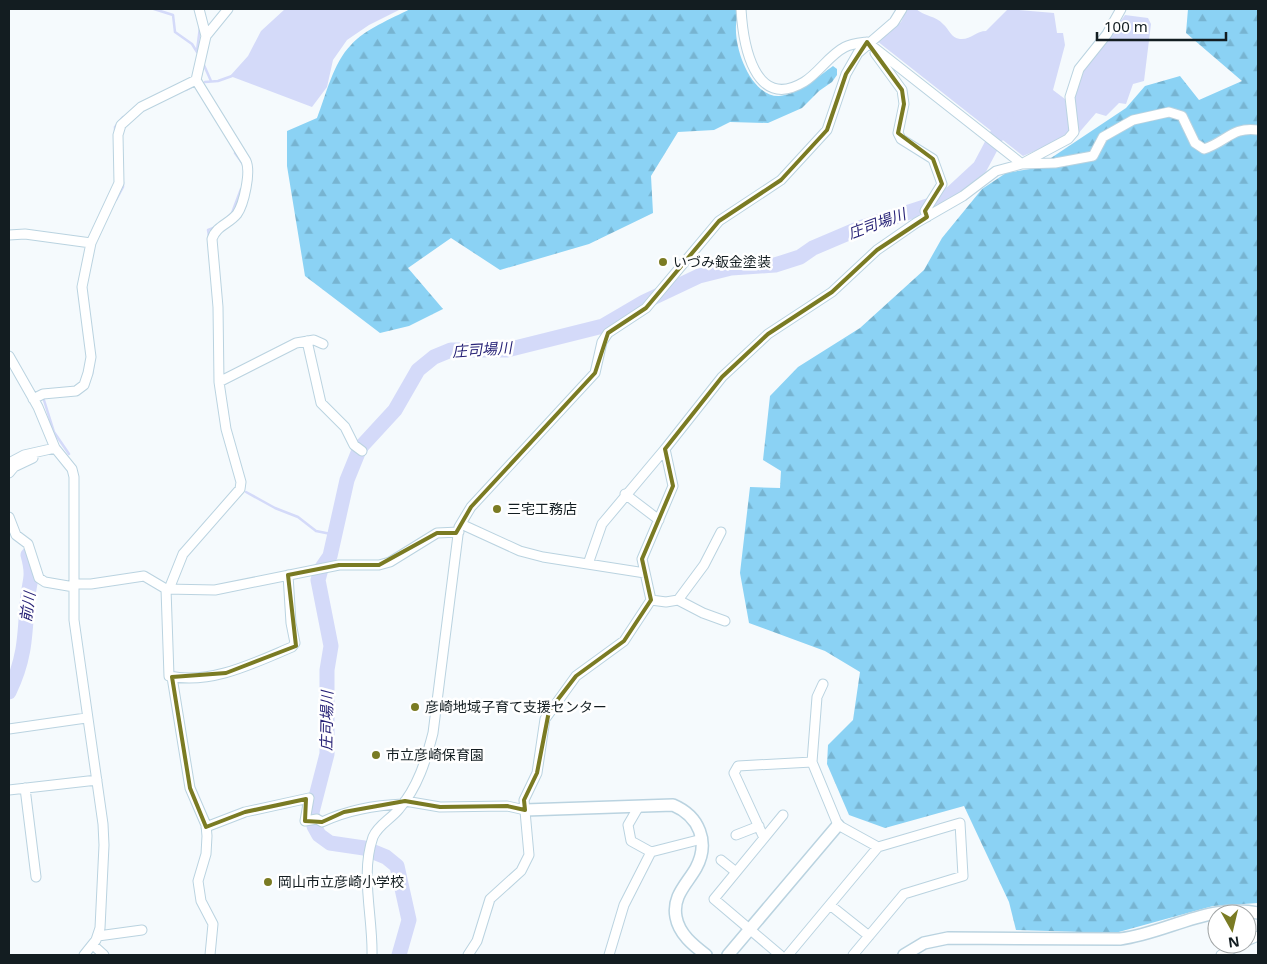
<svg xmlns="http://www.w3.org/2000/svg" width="1267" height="964" font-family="'Noto Sans','Noto Sans JP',sans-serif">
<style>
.forest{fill:url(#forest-firs)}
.water{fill:#d4daf9}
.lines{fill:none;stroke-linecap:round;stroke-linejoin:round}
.stream{stroke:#d4daf9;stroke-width:2.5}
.river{stroke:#d4daf9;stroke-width:15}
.minor-casing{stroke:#bad3e0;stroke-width:11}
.tertiary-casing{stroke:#bad3e0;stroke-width:14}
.minor{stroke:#fff;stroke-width:9}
.tertiary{stroke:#fff;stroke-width:11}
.marked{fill:none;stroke:#7a7b23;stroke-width:4;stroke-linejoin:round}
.poi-dot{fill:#7a7b23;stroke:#fff;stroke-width:2}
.labels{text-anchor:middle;stroke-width:5;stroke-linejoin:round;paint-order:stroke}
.poi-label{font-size:14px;fill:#131d21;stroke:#fff;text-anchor:start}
.water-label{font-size:15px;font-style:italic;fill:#282377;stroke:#fff}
</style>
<defs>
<pattern id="forest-firs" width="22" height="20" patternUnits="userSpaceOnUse" patternTransform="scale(1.25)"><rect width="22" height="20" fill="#8bd2f4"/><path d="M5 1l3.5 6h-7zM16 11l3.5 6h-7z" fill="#77b4d1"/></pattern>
</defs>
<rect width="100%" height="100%" fill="#f5fafd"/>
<path class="forest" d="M410,9H743C741,12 738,15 737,19C731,42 750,97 779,96C797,95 819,76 833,66L837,69V75L832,82L819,91L802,108L768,123L730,122L714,130L678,132L651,176L653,213L589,244L500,270L451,238L408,268L443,309L409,326L380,333L305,276L287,166V131L317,118C326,95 333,63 351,45C365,29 391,19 410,9Z
M1188,9H1258V903L1213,906L1115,933L1016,930L1009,902L964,806L885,828L849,815L827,764L828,745L853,720L860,672L825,651L749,623L740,573L750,487L780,488L781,471L763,460L770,396L798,367L860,328L924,270L942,238L982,189L1006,173L1036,168L1126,108L1145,86L1180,76L1199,100L1242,81L1186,33Z"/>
<path class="water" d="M285,9H401L369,25L347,40L333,60L327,87L312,107L230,76L248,56L261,31Z
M907,9H916C924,16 936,16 943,24C949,29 951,38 960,39C971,40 976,31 986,31L1008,9L1054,13L1057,33H1063L1065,45L1053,90L1065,99L1070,132L1061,140L1023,156L877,41L901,22Z
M1125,15L1148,18L1151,24L1144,81L1133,84L1126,104L1119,103L1106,116L1096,113L1077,135L1074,95L1084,70Z"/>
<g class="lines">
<path class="stream" d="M154,9L173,15L175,32L192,44L197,52
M197,51L200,27
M203,63L211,81
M205,82L218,81L232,76
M186,90L194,86
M115,131V127L123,117
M235,153L243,164
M116,200L123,187V182
M228,217L232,213L241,189
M209,236L208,230L216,227
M92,374L94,360
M43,397L54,432L69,454
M246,492L275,508L298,517L316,531L336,535"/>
<path class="river" d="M9,692C24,661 25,639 27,605C28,582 35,580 28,555
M399,955L409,920L397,866L386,857L364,848L330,843L319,835L314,826L312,812L327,754V670L331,646L318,580L321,569L330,556L347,480L360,448L395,410L418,370L434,357L451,350H507L603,326L644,302L699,276L731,268L775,265L800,257L813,248L860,228L934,204L953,192L980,167L1006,118"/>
<g class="minor-casing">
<path id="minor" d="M741,9C743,43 754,112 804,82C819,73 829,55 845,47C851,44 860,43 867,42L1022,164
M206,36L228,9
M875,53L902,90L904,104L898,133L901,139L933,159L942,184L925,211L927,217
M1025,162L1068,139L1074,132L1070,97L1079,69L1107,34L1121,9
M9,235L25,234L91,243
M307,341L321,403L345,427L354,445L362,451
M9,356L38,407L55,448L72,469L74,477V620L103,824L104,845L100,928L96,940L84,955
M219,382L296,343L314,340L323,344
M33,399L43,394L76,391L84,385L88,373L91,357L82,287L91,243L119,183L118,135L121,125L141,107L196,80
M9,463L24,455L55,448
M9,473L14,467L33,458
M625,494L659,520
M9,517L16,535L28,544L39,578L45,582L74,587
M461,524L520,551L543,557L645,573
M588,564L602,524L665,449
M74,584H91L144,576L166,589L215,590L339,565H379L390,562L437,533L459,532
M166,589L169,676C211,685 254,663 292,647L295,643L291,623L288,575
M169,589L183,554L240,489L241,482L226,429L219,382L218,307L212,239C216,226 229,224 237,214C244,204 251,172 246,161L196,80L206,36L199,9
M651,600L666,602L678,600L703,613L725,621
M678,600L704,565L721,532
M172,677L190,788L206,825L207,836L206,854L198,881L201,901L213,924L210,955
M823,684L817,697L812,762L838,825L878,847
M9,729L86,718
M25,788L36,877
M9,790L97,780
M405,801L440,807L507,806L525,810
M639,806L628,825L631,841L651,852
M206,827L245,812L309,798L305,821L317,819L322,822C348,810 374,805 403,804
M736,835L759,826
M764,838L734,773L738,766L812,762
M721,860L736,872
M830,905L869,936
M98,936L142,930
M1247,941L1258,936
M93,945L104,955
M372,955C373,917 360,874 373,837C378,825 391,819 399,809C418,787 426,760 433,733L459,527L471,507L595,373L602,342L608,333L646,308L719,221L781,180L827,130L846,74L858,53L894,22L902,9
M468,955L477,941L490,899L521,871L529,855L524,800L537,773L545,719L576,676L624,641L651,600L642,559L673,486L665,449L722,377L768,334L832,292L877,250L916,223L963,196L996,171L1022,164L1055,163L1093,156L1103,137L1133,120L1169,112L1182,116L1195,143L1204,149C1226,142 1233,126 1258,130
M609,955L624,905L651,852L702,839
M780,955L714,899L783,815
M788,955L878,847L960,823L963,876L904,894L853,955
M1221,955L1241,944"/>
</g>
<g class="tertiary-casing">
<path id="tertiary" d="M525,810L673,805C699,816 710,842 696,868C687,884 672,896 676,917C679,934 693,945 706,955
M728,955L838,825
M904,955L924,943L948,938L1120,939C1167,933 1209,903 1258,913"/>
</g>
<use href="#minor" class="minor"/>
<use href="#tertiary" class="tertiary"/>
</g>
<path class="marked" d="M867,42L902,90L904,104L898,133L933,159L942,184L925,211L927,217L877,250L832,292L768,334L722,377L665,449L673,486L642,559L651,600L624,641L576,676L549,711L537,773L524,800L525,810L507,806L440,807L405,801L344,812L322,822L305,821L306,799L245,812L206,827L190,788L172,677L226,673L296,646L288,575L339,565H379L437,533H456L471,507L595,373L608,333L646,308L719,221L781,180L827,130L846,74Z"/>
<g class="poi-dot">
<circle cx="663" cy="262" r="5"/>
<circle cx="497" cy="509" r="5"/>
<circle cx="415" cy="707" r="5"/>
<circle cx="376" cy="755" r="5"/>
<circle cx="268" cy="882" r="5"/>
</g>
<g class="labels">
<g class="poi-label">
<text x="673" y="267">いづみ鈑金塗装</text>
<text x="507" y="514">三宅工務店</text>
<text x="425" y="712">彦崎地域子育て支援センター</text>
<text x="386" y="760">市立彦崎保育園</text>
<text x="278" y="887">岡山市立彦崎小学校</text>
</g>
<g class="water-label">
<text transform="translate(877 224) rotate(-20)" y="5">庄司場川</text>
<text transform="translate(482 350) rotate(-4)" y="5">庄司場川</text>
<text transform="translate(28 607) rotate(-82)" y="5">前川</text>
<text transform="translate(327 721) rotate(-89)" y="5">庄司場川</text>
</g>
</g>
<rect width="1267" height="964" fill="none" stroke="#131d21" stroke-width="20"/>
<g transform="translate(1232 929) rotate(172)"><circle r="24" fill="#ffffff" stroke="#a1a5a6"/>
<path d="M0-4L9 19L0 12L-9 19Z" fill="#7a7b23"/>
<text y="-8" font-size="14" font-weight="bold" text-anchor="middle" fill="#131d21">N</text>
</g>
<path d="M1097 32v8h129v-8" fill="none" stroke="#131d21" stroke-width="2.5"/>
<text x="1104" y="32" font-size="15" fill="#131d21" stroke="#ffffff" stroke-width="4" paint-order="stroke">100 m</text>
</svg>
